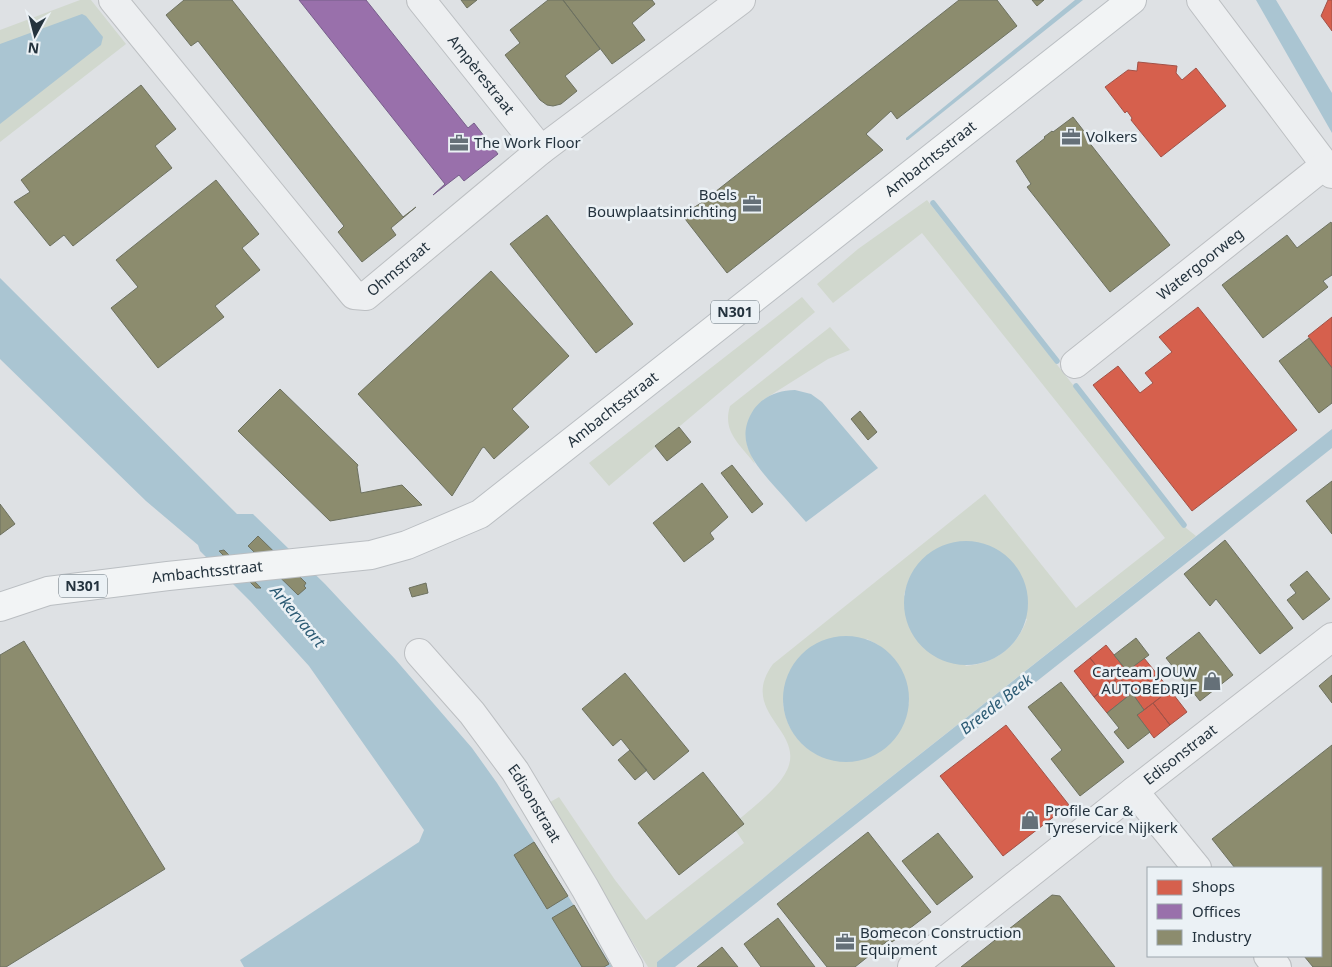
<svg xmlns="http://www.w3.org/2000/svg" width="1332" height="967" font-family="'Noto Sans',sans-serif">
<style>
.green{fill:#d1d8ce;fill-rule:evenodd}
.water{fill:#aac5d2}
.shops{fill:#d6604d;stroke:#a15248}
.offices{fill:#9970ab;stroke:#765e8a}
.industry{fill:#8c8c6e;stroke:#6d7160}
.lines{fill:none;stroke-linecap:round;stroke-linejoin:round}
.stream{stroke:#aac5d2;stroke-width:5.5}
.minor-casing{stroke:#bcbfc2;stroke-width:30}
.major-casing{stroke:#babec2;stroke-width:30}
.minor{stroke:#edeff1;stroke-width:28}
.major{stroke:#f2f4f5;stroke-width:28}
.labels{text-anchor:middle;stroke-width:5;stroke-linejoin:round;paint-order:stroke}
.shield{fill:#ebf1f5;stroke:#606c75;stroke-width:1}
.shield-label{font-size:14px;font-weight:bold;fill:#24333e}
.street-label{font-size:15px;fill:#24333e;stroke:#ebf1f5}
.poi-label{font-size:15px;fill:#24333e;stroke:#ebf1f5;text-anchor:start}
.water-label{font-size:16px;font-style:italic;fill:#2c5b74;stroke:#ebf1f5}
</style>
<rect width="100%" height="100%" fill="#dee1e4"/>
<path class="green" d="M80,0H91L126,44L0,142V30Z
M927,200L1186,528L1196,536L657,962V967H648L580,857L545,805L559,797L615,880L646,920L744,843L732,825C747,812 777,790 786,772C808,731 737,713 773,664L985,494L1076,608L1165,538L922,233L833,303L817,284L858,249ZM909,579L1027,619C1017,647 996,663 966,666L904,595ZM867,639C894,651 908,674 909,704L822,757C799,746 786,728 783,703Z
M802,297L815,312L609,486L589,463Z
M830,327L850,350L828,359L763,400L747,445L755,464C740,444 722,432 730,406Z"/>
<path class="water" d="M1075,0H1083L908,140H906V138Z
M1256,0H1276L1332,93V133Z
M82,14L86,16L103,37L101,45L0,124V44Z
M0,278L237,514H253L325,584L395,659L472,748L497,783L537,846L612,967H244L240,960L419,842L424,830L309,666L251,602L200,551L198,545L146,501L0,359Z
M795,390L811,394L822,402L878,468L806,522C796,511 786,499 775,487C755,464 733,441 754,409C764,396 779,390 795,390Z
M1332,429V448L675,967H657V962Z
M904 603a62 62 0 1 1 124 0a62 62 0 1 1-124 0Z
M783 699a63 63 0 1 1 126 0a63 63 0 1 1-126 0Z"/>
<path class="shops" d="M1328,0H1332V31L1321,16Z
M1138,62L1177,66L1176,73L1182,80L1196,68L1226,106L1161,157L1131,120L1132,118L1127,111L1125,113L1105,87L1128,70L1137,71Z
M1198,307L1297,430L1192,511L1093,385L1118,366L1140,393L1153,383L1145,373L1172,352L1159,337Z
M1332,317V368L1308,336Z
M1106,645L1127,671L1111,684L1090,658Z
M1090,658L1111,684L1094,697L1074,671Z
M1144,658L1157,674L1132,693L1119,677Z
M1157,674L1170,690L1144,710L1132,693Z
M1119,677L1132,693L1107,713L1094,697Z
M1170,690L1187,712L1170,725L1153,703Z
M1153,703L1170,725L1154,738L1137,715Z
M1006,725L1069,805L1003,856L940,776Z"/>
<path class="offices" d="M299,0H366L468,128L474,123L498,154L464,181L459,175L433,195L445,184Z"/>
<path class="industry" d="M184,0H232L403,217L416,207L391,228L396,235L362,262L338,232L344,226L198,41L191,46L166,15Z
M461,0H477L467,8Z
M548,0H563L600,49L565,76L577,91L561,104L553,106L547,105L540,100L505,55L520,43L510,30Z
M563,0H652L655,4L632,23L645,40L612,64Z
M959,0H997L1017,26L897,119L891,111L866,134L883,150L727,273L682,215L701,203Z
M1032,0H1044L1037,6Z
M141,85L176,129L155,146L172,168L73,246L64,235L50,246L14,202L30,192L21,180Z
M1073,117L1090,139L1088,141L1170,245L1110,292L1027,187L1031,184L1016,161L1045,138L1044,137L1052,131L1053,132Z
M216,180L259,234L242,248L260,270L215,306L224,317L158,368L111,308L138,287L116,260Z
M547,215L633,324L596,353L510,244Z
M1331,222L1332,224V275L1323,281L1328,287L1263,338L1222,285L1287,235L1297,248Z
M491,271L569,356L512,409L529,427L494,459L484,447L482,448L452,496L358,394Z
M1309,338L1332,368V403L1319,413L1279,361Z
M280,389L358,465L357,467L361,493L402,485L422,505L330,521L238,431Z
M860,411L877,432L868,440L851,419Z
M679,427L691,442L667,461L655,446Z
M732,465L763,504L752,513L721,473Z
M1332,481V534L1306,501Z
M702,483L728,517L710,533L714,539L684,562L653,523Z
M0,504L15,524L0,535Z
M258,536L306,583L304,586L306,588L298,595L248,546Z
M1225,540L1293,628L1260,654L1216,599L1210,606L1184,574Z
M224,550L261,588H256L219,551Z
M1307,571L1330,599L1303,620L1287,600L1296,593L1290,585Z
M426,583L428,593L412,597L409,588Z
M1199,632L1233,675L1200,701L1166,658Z
M1136,638L1149,655L1127,671L1114,655Z
M24,641L165,869L6,967H0V655Z
M625,673L689,751L654,780L621,739L613,746L582,709Z
M1332,675V703L1319,686Z
M1061,682L1124,762L1080,796L1051,759L1062,750L1028,707Z
M1132,693L1144,710L1137,715L1150,732L1128,749L1114,732L1119,728L1107,713Z
M1332,745V967H1313L1304,956H1321V868H1235L1212,839Z
M630,750L647,770L635,780L618,760Z
M703,772L744,824L679,875L638,823Z
M868,832L931,912L892,942L890,939L855,967H827L777,904Z
M938,833L973,877L937,905L902,861Z
M534,842L568,896L547,909L514,855Z
M1052,895L1060,896L1115,967H961Z
M574,905L609,964L604,967H582L552,918Z
M778,918L815,967H761L744,944Z
M722,947L738,967H697Z"/>
<g class="lines">
<path class="stream" d="M933,203L1057,361
M1076,386L1184,525"/>
<g class="minor-casing">
<g id="minor">
<path id="s1" d="M113,0L354,295L366,296L541,150L741,0"/>
<path id="s2" d="M421,0L541,150"/>
<path d="M1201,0L1332,174"/>
<path id="s3" d="M1075,364L1325,165"/>
<path id="s4" d="M419,653L472,713L515,771L585,888L629,967"/>
<path d="M1134,791L1197,868"/>
<path d="M1268,956L1277,967"/>
<path id="s5" d="M912,967L1134,791L1332,637"/>
</g>
</g>
<g class="major-casing">
<g id="major">
<path id="s6" d="M0,607L48,591L168,576L371,555L407,545L480,514L1132,0"/>
</g>
</g>
<use href="#minor" class="minor"/>
<use href="#major" class="major"/>
</g>
<defs>
<g id="office-bare" transform="scale(1.5)"><path d="M-6-3h4V-5.5h4V-3h4V5H-6ZM-1-4.5V-3h2v-1.5ZM-6 0V1H6V0Z" fill="#657078" stroke="#ebf1f5" stroke-width="2.5" paint-order="stroke"/></g>
<g id="shop-bare" transform="scale(1.5)"><path d="M-5-2.5h2.3a2.7 3.5 0 0 1 5.4 0H5L5.5 6h-11ZM-1.5-2.5h3a1.5 2.3 0 0 0-3 0Z" fill="#657078" stroke="#ebf1f5" stroke-width="2.5" paint-order="stroke"/></g>
</defs>
<g fill-rule="evenodd">
<use href="#office-bare" x="1071" y="137"/>
<use href="#office-bare" x="459" y="143"/>
<use href="#office-bare" x="752" y="204"/>
<use href="#shop-bare" x="1212" y="681"/>
<use href="#shop-bare" x="1030" y="820"/>
<use href="#office-bare" x="845" y="942"/>
</g>
<g class="labels">
<g class="shield">
<rect x="711" y="300.5" width="48" height="23" rx="4"/>
<rect x="59" y="574.5" width="48" height="23" rx="4"/>
</g>
<g class="shield-label">
<text x="735" y="317">N301</text>
<text x="83" y="591">N301</text>
</g>
<g class="street-label">
<text dy="5" stroke="none"><textPath href="#s2" startOffset="96">Ampèrestraat</textPath></text>
<text dy="5" stroke="none"><textPath href="#s6" startOffset="1066">Ambachtsstraat</textPath></text>
<text dy="5" stroke="none"><textPath href="#s3" startOffset="160">Watergoorweg</textPath></text>
<text dy="5" stroke="none"><textPath href="#s1" startOffset="435">Ohmstraat</textPath></text>
<text dy="5" stroke="none"><textPath href="#s6" startOffset="661">Ambachtsstraat</textPath></text>
<text dy="5" stroke="none"><textPath href="#s6" startOffset="211">Ambachtsstraat</textPath></text>
<text dy="5" stroke="none"><textPath href="#s5" startOffset="342">Edisonstraat</textPath></text>
<text dy="5" stroke="none"><textPath href="#s4" startOffset="190">Edisonstraat</textPath></text>
</g>
<g class="poi-label">
<text x="1086" y="142">Volkers</text>
<text x="474" y="148">The Work Floor</text>
<text x="737" y="200" text-anchor="end">Boels<tspan x="737" dy="17">Bouwplaatsinrichting</tspan></text>
<text x="1197" y="677" text-anchor="end">Carteam JOUW<tspan x="1197" dy="17">AUTOBEDRIJF</tspan></text>
<text x="1045" y="816">Profile Car &amp;<tspan x="1045" dy="17">Tyreservice Nijkerk</tspan></text>
<text x="860" y="938">Bomecon Construction<tspan x="860" dy="17">Equipment</tspan></text>
</g>
<g class="water-label">
<text transform="translate(298 616) rotate(50)" y="6">Arkervaart</text>
<text transform="translate(996 704) rotate(-38)" y="6">Breede Beek</text>
</g>
</g>
<rect x="1147" y="867" width="175" height="90" fill="#ebf1f5" stroke="#9ba5ac"/>
<rect x="1157" y="880" width="25" height="15" fill="#d6604d" stroke="#9ba5ac"/>
<text x="1192" y="892" font-size="15" fill="#24333e">Shops</text>
<rect x="1157" y="904" width="25" height="15" fill="#9970ab" stroke="#9ba5ac"/>
<text x="1192" y="917" font-size="15" fill="#24333e">Offices</text>
<rect x="1157" y="930" width="25" height="15" fill="#8c8c6e" stroke="#9ba5ac"/>
<text x="1192" y="942" font-size="15" fill="#24333e">Industry</text>
<g transform="translate(35 35) rotate(187)" stroke="#ebf1f5" stroke-width="4" paint-order="stroke">
<path d="M0-4L9 19L0 12L-9 19Z" fill="#24333e"/>
<text y="-8" font-size="14" font-weight="bold" text-anchor="middle" fill="#24333e">N</text>
</g>
</svg>
